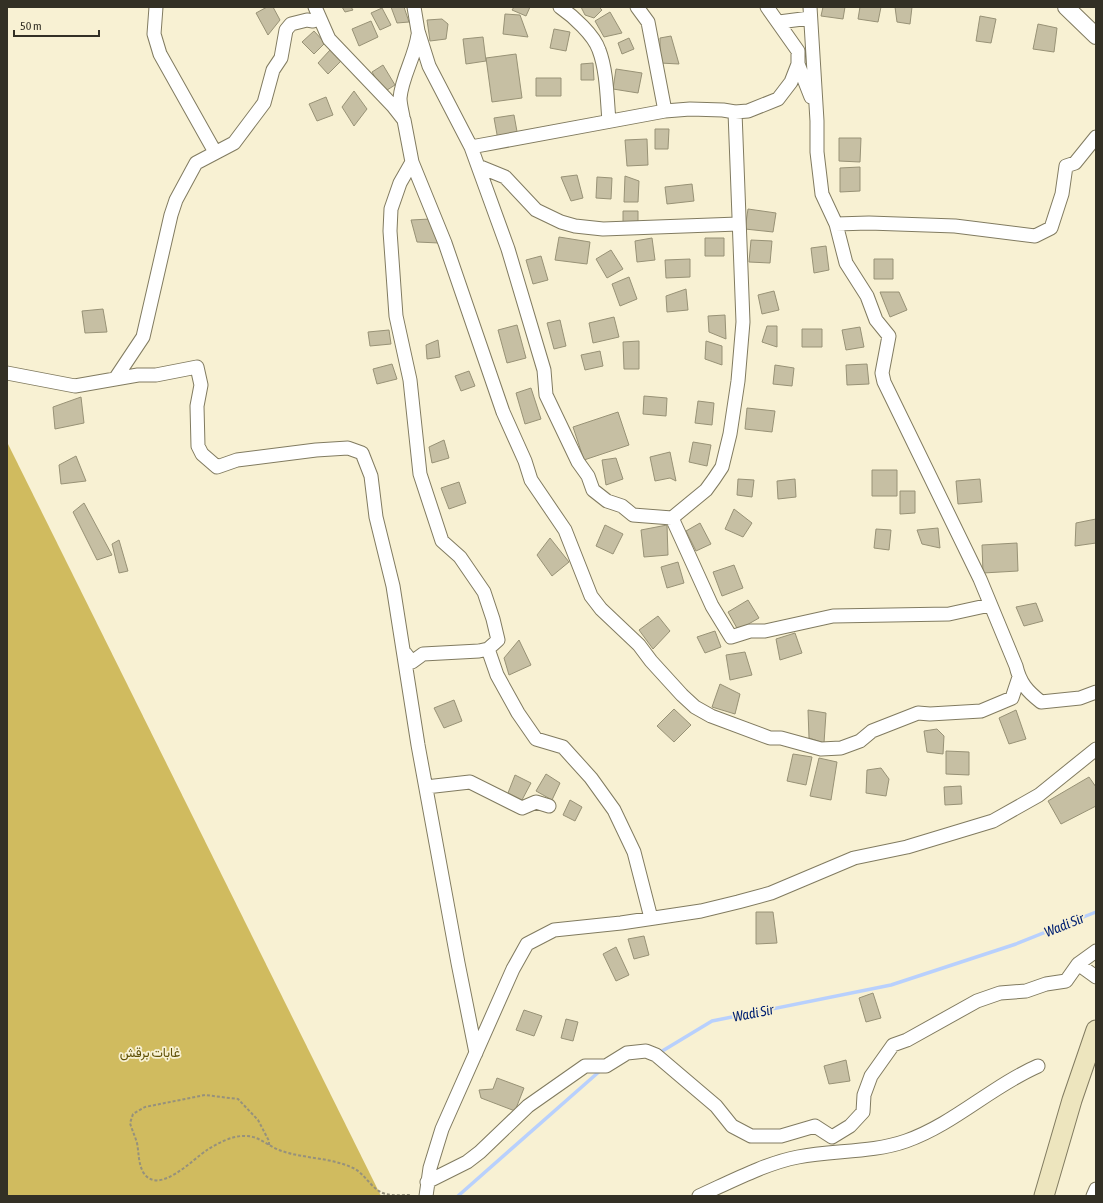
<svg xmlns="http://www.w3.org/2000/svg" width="1103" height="1203" font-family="'Asap Condensed',Vazirmatn,sans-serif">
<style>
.forest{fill:#d0bb5f}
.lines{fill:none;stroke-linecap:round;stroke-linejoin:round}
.stream{stroke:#b8d0fd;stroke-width:3.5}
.building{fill:#c6bfa3;stroke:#989276}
.minor-casing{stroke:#817b60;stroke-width:15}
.tertiary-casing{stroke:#817b60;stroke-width:18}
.secondary-casing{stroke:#817b60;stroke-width:21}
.path{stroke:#96917c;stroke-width:2;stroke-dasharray:3 2;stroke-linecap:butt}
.minor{stroke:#fff;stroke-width:13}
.tertiary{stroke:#fff;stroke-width:16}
.secondary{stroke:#ede5be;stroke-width:19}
.labels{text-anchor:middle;stroke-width:3.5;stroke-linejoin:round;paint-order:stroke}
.park-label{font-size:13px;fill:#5f5006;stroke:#f8f1d3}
.water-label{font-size:14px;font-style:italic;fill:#012072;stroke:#f8f1d3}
</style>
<rect width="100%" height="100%" fill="#f8f1d3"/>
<path class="forest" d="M7,442L381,1196H7Z"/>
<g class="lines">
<path class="stream" d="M659,1053L712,1021L891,985L1016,944L1096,912
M458,1196L601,1070"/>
</g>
<path class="building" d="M267,7H273L280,20L268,35L256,13Z
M342,7H351L353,10L345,12Z
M391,7H404L409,22L397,23Z
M514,7H530L526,16L512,10Z
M581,7H599L602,10L594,18L585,15Z
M823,7H845L843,19L821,16Z
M860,7H881L878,22L858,19Z
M895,7H912L910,24L897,22Z
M382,8L391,25L380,30L371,13Z
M610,12L622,33L604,37L595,21Z
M505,14L520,15L528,37L503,34Z
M980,16L996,19L991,43L976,41Z
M442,19L448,24L446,39L430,41L427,20Z
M371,21L378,37L359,46L352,29Z
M1038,24L1057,28L1054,52L1033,49Z
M554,29L570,32L566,51L550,48Z
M314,31L325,43L314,54L302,42Z
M671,36L679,64L660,63V38Z
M483,37L486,61L466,64L463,39Z
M629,38L634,49L622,54L618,43Z
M330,50L341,61L328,74L318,63Z
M516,54L522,98L492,102L486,58Z
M593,63L594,80H581V64Z
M383,65L395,85L384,92L372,72Z
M616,69L642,73L638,93L613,89Z
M536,78H561V96H536Z
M354,91L367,109L354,126L342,107Z
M326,97L333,115L317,121L309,104Z
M514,115L518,137L498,140L494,118Z
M655,129H669L668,149H655Z
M839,138H861L860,162L839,161Z
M647,139L648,165L627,166L625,140Z
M860,167V191L840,192V168Z
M577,175L583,198L571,201L561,177Z
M625,176L639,181L638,202H624Z
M597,177L612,178L611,199L596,198Z
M692,184L694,201L667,204L665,187Z
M748,209L776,213L773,232L745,229Z
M623,211H638V222H623Z
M430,219L439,243L417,242L411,220Z
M559,237L590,242L587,264L555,260Z
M652,238L655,260L637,262L635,241Z
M705,238H724V256H705Z
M751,240L772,241L770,263L749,262Z
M826,246L829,270L814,273L811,248Z
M611,250L623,269L607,278L596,259Z
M541,256L548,280L533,284L526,260Z
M690,259V277L666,278L665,260Z
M874,259H893V279H874Z
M629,277L637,299L620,306L612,284Z
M686,289L688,310L667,312L666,296Z
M774,291L779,310L762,314L758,295Z
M880,292H899L907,310L890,317Z
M103,309L107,332L85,333L82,311Z
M725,315L726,339L709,332L708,316Z
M614,317L619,337L593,343L589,323Z
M560,320L566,346L554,349L547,323Z
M517,325L526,358L507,363L498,330Z
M767,326H777V347L762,342Z
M860,327L864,347L846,350L842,330Z
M802,329H822V347H802Z
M389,330L391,344L370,346L368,332Z
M438,340L440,357L427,359L426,345Z
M639,341V369H624L623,342Z
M706,341L722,346V365L705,359Z
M600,351L603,366L585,370L581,355Z
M392,364L397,379L377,384L373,369Z
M867,364L869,384L847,385L846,365Z
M775,365L794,368L792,386L773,384Z
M469,371L475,386L461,391L455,376Z
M531,388L541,419L525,424L516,393Z
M644,396L667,398L666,416L643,414Z
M81,397L84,423L55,429L53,407Z
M698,401L714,403L712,425L695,423Z
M747,408L775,411L772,432L745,429Z
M618,412L629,445L584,460L573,427Z
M444,440L449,458L432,463L429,447Z
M693,442L711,445L707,466L689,462Z
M670,452L676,481L670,478L655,481L650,457Z
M76,456L86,481L61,484L59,465Z
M616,458L623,479L606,485L602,460Z
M872,470H897V496H872Z
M738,479L754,480L752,497L737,495Z
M795,479L796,497L778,499L777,481Z
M980,479L982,502L958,504L956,481Z
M459,482L466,503L449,509L441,488Z
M900,491H915V513L900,514Z
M84,503L112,555L97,560L73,512Z
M734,509L752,523L743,537L725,529Z
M1096,519V543L1075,546L1076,523Z
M700,523L711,544L696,551L686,531Z
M605,525L623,534L613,554L596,546Z
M667,525L668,555L644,557L641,530Z
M938,528L940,548L922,544L917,530Z
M876,529L891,530L889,550L874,548Z
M550,538L569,562L552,576L537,555Z
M119,540L128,571L119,573L112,544Z
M1017,543L1018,571L983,573L982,545Z
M678,562L684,583L667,588L661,567Z
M734,565L743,588L722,596L713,572Z
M748,600L759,618L738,630L728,612Z
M1036,603L1043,621L1024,626L1016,607Z
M658,616L670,631L653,649L639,630Z
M715,631L721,647L705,653L697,637Z
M795,633L802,653L780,660L776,639Z
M519,640L531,665L509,675L504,658Z
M745,652L752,675L730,680L726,655Z
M720,684L740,694L735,714L712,707Z
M454,700L462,721L444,728L434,708Z
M674,709L691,725L674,742L657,726Z
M808,710L826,713L824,743L809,738Z
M1016,710L1026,739L1009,744L999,718Z
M937,729L944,736L943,754L927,752L924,731Z
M946,751L969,752V775L946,774Z
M793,754L812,757L806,785L787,781Z
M819,758L837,762L831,800L810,796Z
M881,768L889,779L886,796L866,793L867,770Z
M546,774L560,783L552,800L536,791Z
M515,775L531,783L522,800L508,793Z
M1089,777L1096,787V806L1061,824L1048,801Z
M961,786L962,804L945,805L944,787Z
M570,800L582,807L575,821L563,815Z
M756,912H773L777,943L756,944Z
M644,936L649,955L634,959L628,939Z
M616,947L629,975L616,981L603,954Z
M873,993L881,1018L866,1022L859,998Z
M524,1010L542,1016L534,1036L516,1030Z
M566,1019L578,1022L573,1041L561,1038Z
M846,1060L850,1081L829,1084L824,1066Z
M497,1078L524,1088L515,1111L481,1098L479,1090L493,1089Z"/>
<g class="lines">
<g class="minor-casing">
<path id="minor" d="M156,7L154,34L160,54L215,152
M315,7L329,39L393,106L404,120L412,162L400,183L391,209L390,231L396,316L410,380L420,474L442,541L460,557L484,592L493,619L498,640L488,649L479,651L423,654L412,662L405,653
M414,7L418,31L429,66L471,147L508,249L544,370L546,395L578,462L588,476L593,490L607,501L622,506L633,515L672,518L706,490L714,479L722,467L730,434L738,381L743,322L735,112
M560,7C573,16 594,35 599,50C607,71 607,99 609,121
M637,7L648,22L665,111
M767,7L798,51V64L811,97
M810,7L817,121V152L822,194L836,224L846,263L867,296L876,320L889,336L882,373L884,382L980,579L1016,666C1020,683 1027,691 1041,702L1080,698L1096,692
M779,22L810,18
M403,117C402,111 400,104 400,98C402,76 415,57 418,35
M471,147L665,111L690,109L723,110L735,112L748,111L778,99L791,82L798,64
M412,162L445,243L503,412L525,461L531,480L565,530L591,596L601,609L639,645L651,661L682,695L695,707L711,716L770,738H781L821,749L841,748L860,741L872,731L918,713L930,714L981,711L1012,698L1019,677
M478,166L505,177L536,210L561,222L575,226L603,229L738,224
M836,224L869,223L955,226L1035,236L1051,228L1062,194L1066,166L1075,163L1096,137
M7,373L75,386L115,379L143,337L171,215L176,200L196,163L234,143L264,103L273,70L281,58L286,30L291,24L307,20L313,21L319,17
M115,379L138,375H156L197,367L201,385L197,406L198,446L202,454L217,467L237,460L316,450L348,448L362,453L371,476L376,517L393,586L418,745L458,963L476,1053
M672,518L712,606L731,637L750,631H765L833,616L949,614L990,605
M488,649L497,675L518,713L536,739L563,747L591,778L614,810L634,852L651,918
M426,787L470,782L522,808L536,802L549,806
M1078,964L1096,951
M427,1182L467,1162L480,1152L528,1106L585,1066H606L627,1053L646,1051L656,1055L716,1106L732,1126L751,1136H781L815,1126L832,1137L850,1126L863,1112L864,1095L871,1076L893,1045L907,1040L977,1001L1000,993L1026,991L1046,984L1066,981L1078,964L1096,977
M426,1196L430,1168L442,1129L513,969L527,944L554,930L621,923L701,911L738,902L771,893L854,858L907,847L993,821L1039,795L1096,749
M699,1196C730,1182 766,1163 798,1157C834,1150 872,1153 906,1141C954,1124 992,1086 1038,1066
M1093,1196L1096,1189"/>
</g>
<g class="tertiary-casing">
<path id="tertiary" d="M1066,7L1096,36"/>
</g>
<g class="secondary-casing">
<path id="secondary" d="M1044,1196L1072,1100L1096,1030"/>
</g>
<path class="path" d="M269,1145V1141L258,1120L238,1099L205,1095L145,1107L133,1114L130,1123C132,1130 135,1136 137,1143C139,1153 138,1162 143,1172C158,1197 193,1159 207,1150C218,1143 233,1135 246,1136C259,1136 268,1146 279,1150C303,1159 330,1157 353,1168C366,1174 372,1191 386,1194C393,1196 402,1195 410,1195"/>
<use href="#minor" class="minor"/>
<use href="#tertiary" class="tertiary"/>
<use href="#secondary" class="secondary"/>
</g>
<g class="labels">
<g class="park-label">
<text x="150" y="1057">غابات برقش</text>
</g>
<g class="water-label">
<text transform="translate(1064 925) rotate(-22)" y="5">Wadi Sir</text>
<text transform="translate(753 1013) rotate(-11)" y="5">Wadi Sir</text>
</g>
</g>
<rect width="1103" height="1203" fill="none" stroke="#333025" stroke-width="16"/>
<path d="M14 30v6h85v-6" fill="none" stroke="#333025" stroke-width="2"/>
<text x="20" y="30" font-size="12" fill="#333025" stroke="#f8f1d3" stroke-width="3" paint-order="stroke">50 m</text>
</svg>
